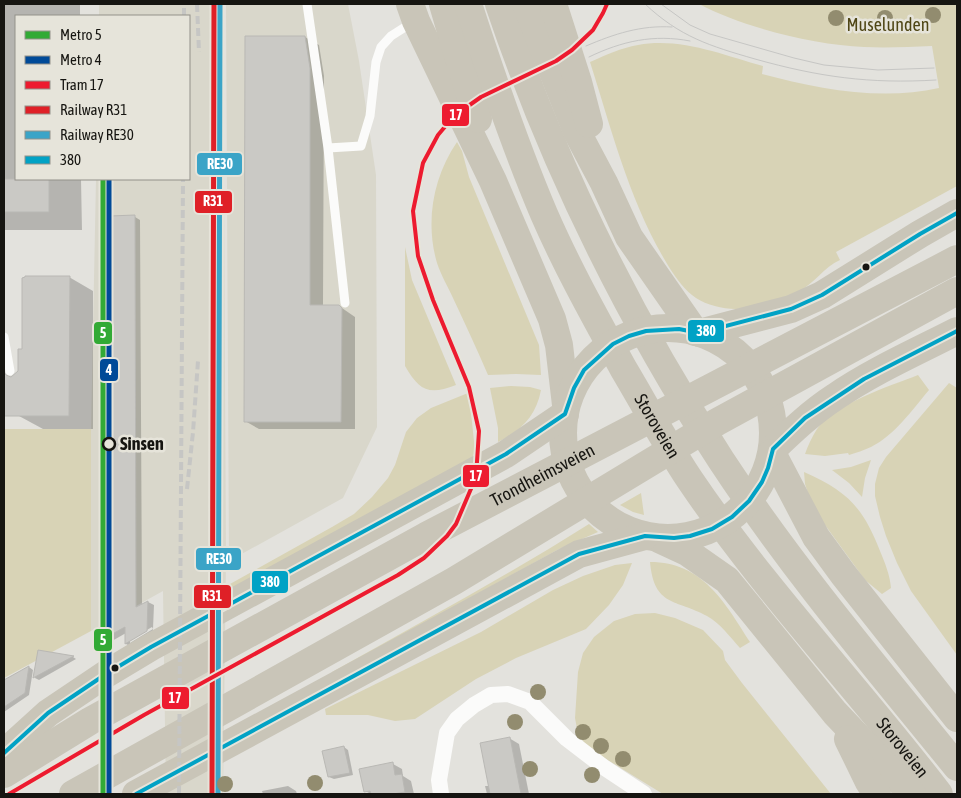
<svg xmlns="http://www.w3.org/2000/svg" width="961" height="798" font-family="'Asap Condensed',sans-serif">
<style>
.built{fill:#d9d7cb}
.green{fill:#d8d3b6}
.shadow{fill:#0003}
.building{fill:#cac9c5;stroke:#b9b8b4}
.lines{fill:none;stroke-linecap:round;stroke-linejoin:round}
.service{stroke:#fbfbfa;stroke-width:9}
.minor{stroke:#fbfbfa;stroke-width:16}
.trunk{stroke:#c9c5b8;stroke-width:28}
.tram{stroke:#c6c6c4;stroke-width:1}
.rail{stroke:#c6c6c4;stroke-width:4;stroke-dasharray:8 4;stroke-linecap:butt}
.bus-1-casing{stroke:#e6e4da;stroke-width:8}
.bus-1{stroke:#01a2c5;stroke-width:4}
.rail-1-casing{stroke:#e6e4da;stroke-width:9}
.rail-2-casing{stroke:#e6e4da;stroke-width:9}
.rail-1{stroke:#df2027;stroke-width:5}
.rail-2{stroke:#3ba4c7;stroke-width:5}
.tram-1-casing{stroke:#e6e4da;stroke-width:8}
.tram-1{stroke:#ed1b2f;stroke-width:4}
.metro-1-casing{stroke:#e6e4da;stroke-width:9}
.metro-2-casing{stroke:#e6e4da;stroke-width:9}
.metro-1{stroke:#32aa35;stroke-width:5}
.metro-2{stroke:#004a98;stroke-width:5}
.tree{fill:#928c6f}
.bus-dot{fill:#161511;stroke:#e6e4da;stroke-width:2}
.stop-dot{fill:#e6e4da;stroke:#161511;stroke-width:2.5}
.labels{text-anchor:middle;stroke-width:5;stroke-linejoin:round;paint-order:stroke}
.park-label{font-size:18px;fill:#4f4615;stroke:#e6e4da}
.street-label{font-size:18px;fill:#161511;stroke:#e6e4da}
.stop-label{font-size:18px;font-weight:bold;fill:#161511;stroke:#e6e4da;text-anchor:start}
.line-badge{stroke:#e6e4da;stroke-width:2}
.badge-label{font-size:14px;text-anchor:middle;font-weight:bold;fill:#fff}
</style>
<rect width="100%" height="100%" fill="#e3e2dd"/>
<path class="built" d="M99,4H223L226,560L223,794H166L163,591L91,631V429L96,179H189V16H99Z
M226,4H348L359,61L376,175L377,427L343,498L229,561Z"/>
<path class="green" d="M699,4H957V186L836,252L840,260C824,267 814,284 798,292C789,297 758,306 747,308C731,311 710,307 696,298C685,291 676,278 669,267C630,204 612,131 590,62C606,55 621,48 638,45C680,37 723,55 763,66L762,74C818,89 881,101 939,88L932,46C909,47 886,48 864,47C814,45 742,27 699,4Z
M457,142L462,151L469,177L539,345L541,375L516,374L488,375C477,349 465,324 453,298C448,287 441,275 437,263C425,222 433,177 457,142Z
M405,247L412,280L456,385C428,396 419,390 405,366Z
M918,375L929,390C912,410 895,435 871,447C864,450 856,453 849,455L848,453L825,456L805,454C808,445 812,437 817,429C834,404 890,386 918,375Z
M949,383L957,388V655L911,591L897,563L886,536L880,517L875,496V484L879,468L886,457Z
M511,386L530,387L541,390C536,416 522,430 498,442V428L490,388Z
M468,393L470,403L475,451L472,458L233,589L230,584L332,527L354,514L372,497L388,478L395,465L406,432L417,418L431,408Z
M4,429H91V631L4,678Z
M871,460L865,478L862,497L849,483L832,470L851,467Z
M804,472C847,491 863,507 880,551C885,563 890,575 891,588L882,594L865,580L820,518L810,499L805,484Z
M641,493L644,515L633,512L620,505Z
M589,524L598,532L559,549L333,673L332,672C418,624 505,577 589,524Z
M650,562C703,562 725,603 750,642L740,648C730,637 720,623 707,616C676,599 654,607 650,562Z
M632,563L623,585L609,605L586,629L516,658L476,679L415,719L395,721L368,715H326L325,709L481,632L553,590L583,576L615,565Z
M655,613L675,618L703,630L723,651L725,660L742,683L831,794H663L588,748L578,734L575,718L578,672L583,653L594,637L614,621L635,614Z"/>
<path class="shadow" d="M4,4H80V16H16V179H81L82,230H4Z
M305,37L319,45L324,76L323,306H339L355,317V429H259L245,421Z
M111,217H135L140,220L142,605L148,602L154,605L153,629L152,627L130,640V643L153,629V634L132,647L126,644V633L112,641L107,638Z
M69,277L93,291V429H43L19,416L24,350Z
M39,652L73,657L76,659L39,680L35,678Z
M29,667L33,670L29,695L4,712V681Z
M509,738L519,744L529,794H487L485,786H490Z
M344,747L348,750L353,775L334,779L329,777Z
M393,764L402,769L403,776L411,781L414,794H371L365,791Z
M288,786L296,791L297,794H263L262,791Z"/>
<path class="building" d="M245,36H305L310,68V305H339L342,308L341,422H244Z
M4,179H49V212H4Z
M135,215L136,607L148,601L147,631L125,644V627L105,638L110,216Z
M25,276H70L69,416H4V372L6,375L11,377L18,371V349H22V278L25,277Z
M38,650L74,656L33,678Z
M29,666L25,693L4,707V680Z
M510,737L521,794H490L480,743Z
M344,746L350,773L328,777L322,751Z
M393,762L395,775L402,774L405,792L393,794H371L370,791L364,792L359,769Z"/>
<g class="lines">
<path class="service" d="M307,4L328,148
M345,303L328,148L361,146L370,116L376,62L381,47L391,36L413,22
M4,337L10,371"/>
<path class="minor" d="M441,794L439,780L447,733L457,719L474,705L491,695L508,694L530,702L567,739L605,768L644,794"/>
<g class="trunk">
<path d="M410,4L416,21L493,181L552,319L559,345L566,405"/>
<path d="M443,4L462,69L478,119"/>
<path id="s1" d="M468,4C491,75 515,146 544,214C567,267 595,317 623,368C645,405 666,444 690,480C765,591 858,688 939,794"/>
<path d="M499,4C553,164 629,318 721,460C792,568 876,667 957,767"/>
<path d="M526,4L577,132L604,183L629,237L695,332"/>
<path d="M553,4L578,82L589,124"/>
<circle cx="668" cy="433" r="105"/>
<path d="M699,333L791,309L822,295L920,234L957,213"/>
<path d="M773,449C793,430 812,412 835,397C873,371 916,352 957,331"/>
<path d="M772,453L816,537L843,574L957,718"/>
<path d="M659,539L687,552L727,580L835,713L912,794"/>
<path d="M848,739L869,782L877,794"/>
<path d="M4,753L48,713L106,674L151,647L506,454L565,414"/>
<path id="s2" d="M4,774L90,721L426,536L957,259"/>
<path d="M73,794L454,581L717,422L957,291"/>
<path d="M136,794L579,554L645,536"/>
</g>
<path class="tram" d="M645,4C680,37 710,46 755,59C819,77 870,84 936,80
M661,4L690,25L710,34L794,58L824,65L878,70L934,68
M586,46C614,34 641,25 672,27
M589,57C622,41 654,34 690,41"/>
<path class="rail" d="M197,4L199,52
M184,16V4
M187,489L193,432L198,361
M179,794L183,179"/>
<g class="bus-1-casing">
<path id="bus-1" d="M4,753L48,713L106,674L151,647L506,454L565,414L574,388L584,370L613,344L629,336L646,331L679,329L699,333L791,309L822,295L920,234L957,213
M136,794L579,554L645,536L674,538L690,536L712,529L732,517L749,501L762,482L768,468L773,449L805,418L864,379L957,331"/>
</g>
<use href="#bus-1" class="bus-1"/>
<g class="rail-1-casing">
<path id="rail-1" d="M212,794L214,4"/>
</g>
<g class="rail-2-casing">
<path id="rail-2" d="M218,794L220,4"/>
</g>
<use href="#rail-1" class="rail-1"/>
<use href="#rail-2" class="rail-2"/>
<g class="tram-1-casing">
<path id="tram-1" d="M9,794L144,715L398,575L424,558L447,536L456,524L476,477L479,431L469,387L433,300L418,256L413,211L423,163L438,135L454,116L481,97L556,61L572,50L593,30L603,13L607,4"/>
</g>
<use href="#tram-1" class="tram-1"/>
<g class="metro-1-casing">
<path id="metro-1" d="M103,179V794"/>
</g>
<g class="metro-2-casing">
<path id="metro-2" d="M109,179V794"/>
</g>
<use href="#metro-1" class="metro-1"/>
<use href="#metro-2" class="metro-2"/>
</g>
<g class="tree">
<circle cx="933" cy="15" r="8"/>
<circle cx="836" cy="18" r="8"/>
<circle cx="885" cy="18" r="8"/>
<circle cx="538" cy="692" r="8"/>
<circle cx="515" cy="722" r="8"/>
<circle cx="583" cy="732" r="8"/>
<circle cx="601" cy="746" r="8"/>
<circle cx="623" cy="759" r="8"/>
<circle cx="530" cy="769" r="8"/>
<circle cx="592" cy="775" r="8"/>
<circle cx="315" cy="783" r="8"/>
<circle cx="225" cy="784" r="8"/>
</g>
<g class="bus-dot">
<circle cx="866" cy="267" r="4.5"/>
<circle cx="115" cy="668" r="4.5"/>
</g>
<circle class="stop-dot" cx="109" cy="444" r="6"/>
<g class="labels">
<g class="park-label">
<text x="888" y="31">Muselunden</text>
</g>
<g class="street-label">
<text dy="6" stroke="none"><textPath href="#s1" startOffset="464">Storoveien</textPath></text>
<text dy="6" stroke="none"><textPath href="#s2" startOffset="616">Trondheimsveien</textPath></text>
<text dy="6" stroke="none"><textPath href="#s1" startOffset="869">Storoveien</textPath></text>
</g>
<g class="stop-label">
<text x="120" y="450">Sinsen</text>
</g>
</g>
<g class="line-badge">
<rect x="441" y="103" width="29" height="24" rx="5" fill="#ed1b2f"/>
<rect x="196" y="152" width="47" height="24" rx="5" fill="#3ba4c7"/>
<rect x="194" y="190" width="39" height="24" rx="5" fill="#df2027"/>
<rect x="687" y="319" width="38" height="24" rx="5" fill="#01a2c5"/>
<rect x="93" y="321" width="20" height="24" rx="5" fill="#32aa35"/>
<rect x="99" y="358" width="20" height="24" rx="5" fill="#004a98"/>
<rect x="462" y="464" width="28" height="24" rx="5" fill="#ed1b2f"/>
<rect x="195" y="547" width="47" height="24" rx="5" fill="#3ba4c7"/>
<rect x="251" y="570" width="38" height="24" rx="5" fill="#01a2c5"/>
<rect x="193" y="584" width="39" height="25" rx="5" fill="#df2027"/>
<rect x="93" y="628" width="20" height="24" rx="5" fill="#32aa35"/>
<rect x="161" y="686" width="29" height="24" rx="5" fill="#ed1b2f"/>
</g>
<g class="badge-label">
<text x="456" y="120">17</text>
<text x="220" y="169">RE30</text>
<text x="213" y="206">R31</text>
<text x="706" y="336">380</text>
<text x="103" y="338">5</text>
<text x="109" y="375">4</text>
<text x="476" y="481">17</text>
<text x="219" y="564">RE30</text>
<text x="270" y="587">380</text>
<text x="212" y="601">R31</text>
<text x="103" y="645">5</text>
<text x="175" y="703">17</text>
</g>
<rect width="961" height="798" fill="none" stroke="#161511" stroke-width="10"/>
<rect x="15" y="15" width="175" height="165" fill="#e6e4da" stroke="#93918a"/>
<rect x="25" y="31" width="25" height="8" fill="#32aa35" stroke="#93918a"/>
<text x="60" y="40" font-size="15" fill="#161511">Metro 5</text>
<rect x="25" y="56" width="25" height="8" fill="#004a98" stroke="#93918a"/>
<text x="60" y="65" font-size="15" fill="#161511">Metro 4</text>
<rect x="25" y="81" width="25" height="8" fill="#ed1b2f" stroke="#93918a"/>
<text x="60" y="90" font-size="15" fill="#161511">Tram 17</text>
<rect x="25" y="106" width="25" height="8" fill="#df2027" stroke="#93918a"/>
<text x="60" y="115" font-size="15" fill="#161511">Railway R31</text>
<rect x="25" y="131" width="25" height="8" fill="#3ba4c7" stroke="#93918a"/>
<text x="60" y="140" font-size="15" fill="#161511">Railway RE30</text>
<rect x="25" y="156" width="25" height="8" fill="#01a2c5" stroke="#93918a"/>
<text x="60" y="165" font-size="15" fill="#161511">380</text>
</svg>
